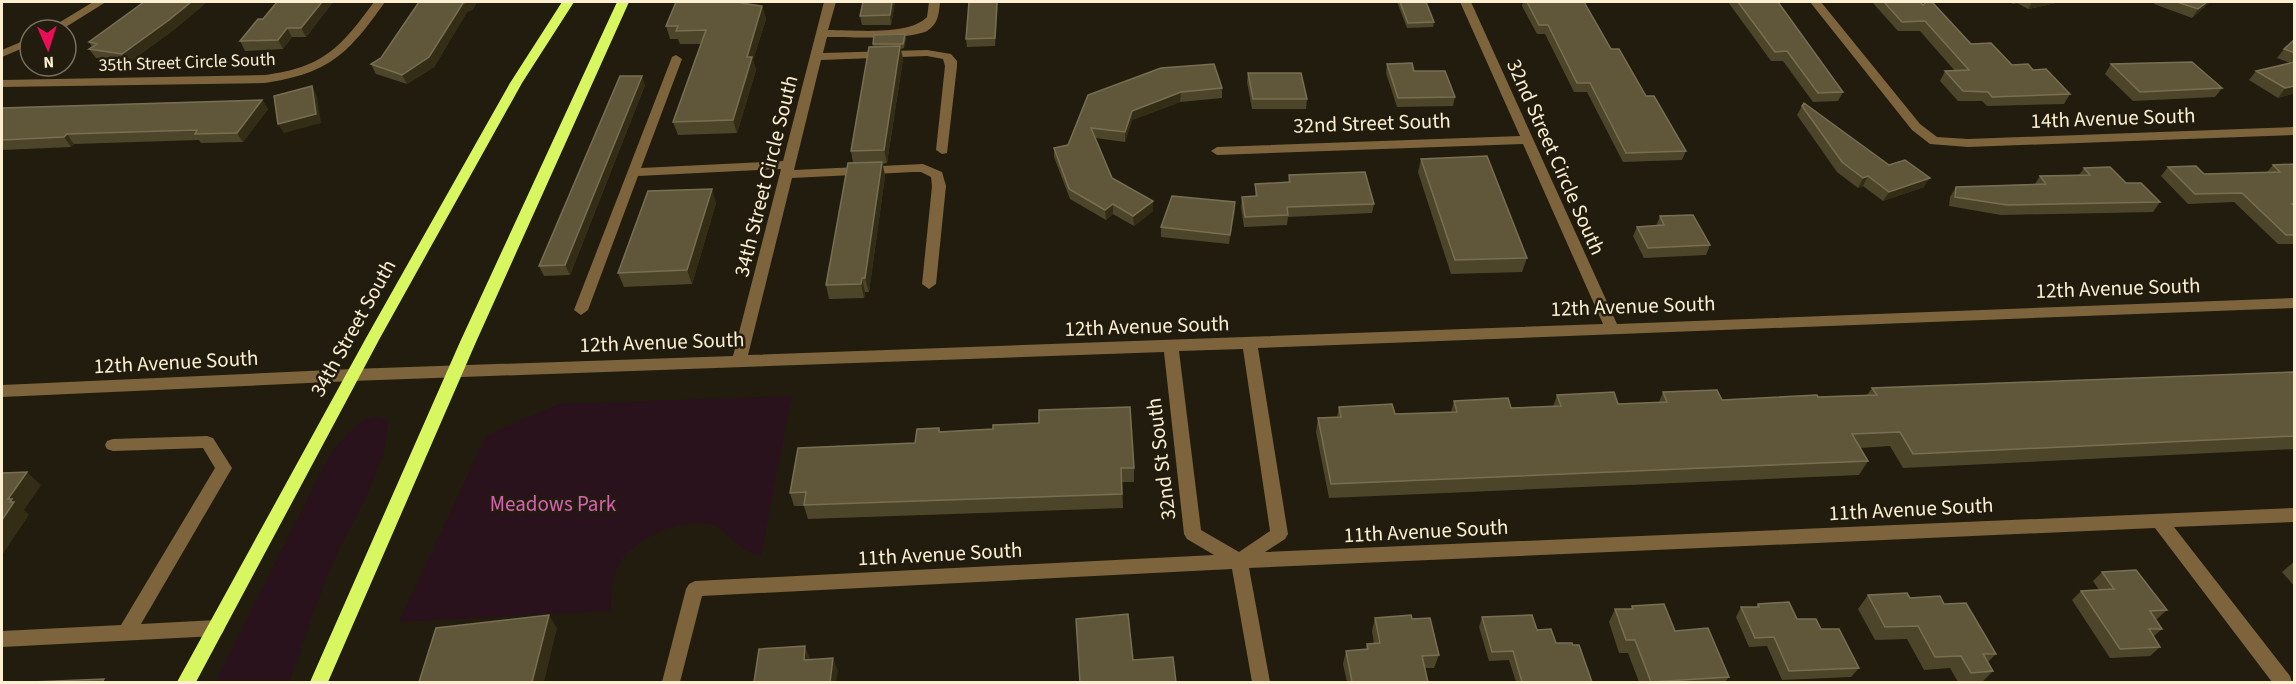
<svg xmlns="http://www.w3.org/2000/svg" width="2296" height="684" font-family="'Source Sans 3',sans-serif">
<style>
.green{fill:#2a121d}
.lines{fill:none;stroke-linecap:round;stroke-linejoin:round}
.minor{fill:#7d643c;fill-rule:evenodd}
.major{fill:#d7f65f;fill-rule:evenodd}
.wall{fill:#4d4529}
.shaded-wall{fill:#342d16}
.building{fill:#60573b;stroke:#786f52;stroke-width:1.5}
.labels{text-anchor:middle;stroke-width:5;stroke-linejoin:round;paint-order:stroke}
.far-street-label{font-size:18px;fill:#fcefd1;stroke:#211c0e}
.street-label{font-size:21px;fill:#fcefd1;stroke:#211c0e}
.park-label{font-size:21px;fill:#d862b1;stroke:#211c0e}
</style>
<rect width="100%" height="100%" fill="#211c0e"/>
<path class="green" d="M792,396L761,556C756,554 748,553 744,549C734,542 726,531 715,526C686,515 631,538 618,566C610,581 611,594 611,611L399,622L486,436L559,404Z
M377,416L387,420C392,462 347,528 330,569C315,606 303,645 289,682H215L331,453C344,438 356,419 377,416Z"/>
<g class="lines">
<path class="minor" d="M93,2H106L61,30H47Z
M374,2H385C348,54 330,73 265,83L2,87V80L265,75C324,67 340,48 374,2Z
M824,2H836L828,30C855,30 909,36 927,17L929,2H940C939,14 938,24 927,31C908,40 850,37 827,37L823,53L927,50L951,54L957,61V66L947,153L942,154L936,150L945,66L943,59L927,56L821,60L794,170L923,164L942,172L946,186L936,284L929,289L922,284L932,186L931,177L921,172H914L792,178L748,355L1603,324L1523,144L1217,155L1211,151L1217,147L1520,136L1460,2H1471L1617,324L2294,298V308L1258,348L1288,534L1285,539L1265,552L2294,508V522L2174,527L2290,676L2292,682H2272L2155,528L1249,568L1270,682H1252L1232,569L702,596L680,682H662L686,589L689,584L695,581L1214,555L1187,539L1184,534L1164,352L352,381L2,397V385L352,369L733,356L781,169L638,176L588,310L581,315L574,310L672,57L676,55L682,59L641,168L783,161ZM1243,349L1270,531L1239,552L1201,530L1179,351Z
M1810,2H1821L1920,124L1937,137L1968,139L2294,127V135L1968,147L1930,144L1912,130Z
M30,38V45L2,57V50Z
M207,436L213,438L232,468L141,624L216,620L222,622L225,628L222,634L216,636L2,647V631L121,625L215,468L203,448L113,451L107,449L105,445L107,441L113,439Z"/>
<path class="major" d="M562,2H574L522,83L380,338L196,682H177L366,338L510,83Z
M617,2H629L476,342L328,682H310L460,342Z"/>
</g>
<path class="wall" d="M144,2H207L175,29L128,63L96,58L89,49L92,47L89,42Z
M277,2H333L306,37H292L283,49L245,51L240,41L263,19Z
M419,2H477L472,10L467,12L434,67L407,84L376,74L371,64L381,58Z
M676,2H749L748,4L762,6L766,19L753,60L756,70L737,133L678,135L673,122L701,44H680L678,39H670L666,26Z
M863,2H895L891,25H862L860,16Z
M969,2H1065L998,3L995,46L967,47L966,39Z
M1397,2H1426L1434,22L1433,27L1407,28Z
M1523,2H1584L1611,49L1646,96L1686,151L1682,160L1623,162L1587,92H1574L1545,34H1537L1522,6Z
M1728,2H1778L1843,92L1838,101L1813,102L1783,61H1771Z
M1872,2H1920L1971,44L2012,65L2033,70L2070,94L2064,104L1987,106L1982,101H1958L1940,81L1945,71H1955L1920,31H1898Z
M2010,2H2060L2028,9L2017,3L2013,4Z
M2155,2H2210L2192,18L2154,4Z
M905,34L906,38L904,48L901,49L903,59L887,163L883,164L885,176L869,292H865L864,298L829,299L826,285L853,163L851,151L873,47V44Z
M2295,39V93L2278,98L2249,80L2256,71L2290,63L2277,58L2284,49Z
M1387,64L1414,71L1455,97L1453,106L1397,107L1386,73Z
M2111,64L2222,88L2215,97L2133,101L2105,74Z
M1248,73L1307,99L1306,109H1252L1247,82Z
M645,85L570,275L544,276L539,266Z
M1222,88V98L1180,102L1132,120L1125,142L1095,138L1112,178L1153,211L1134,226L1113,214L1106,220L1070,199L1054,157V148L1068,145L1088,95Z
M262,100L268,109L243,142L201,143L199,140L74,144L71,147L2,150V108Z
M1802,106L1889,165L1924,187L1883,201L1863,186L1858,188L1837,172L1797,115Z
M1421,159L1527,258L1522,272L1451,274L1418,172Z
M2295,164V244H2278L2234,202L2188,204L2161,176L2168,167L2204,174L2267,172L2273,165Z
M2084,168L2126,183L2160,202L2153,212L2001,215L1949,206L1950,197L1956,187L2035,184L2040,176L2079,175Z
M1289,175L1374,204L1372,213L1288,217L1287,225L1244,227L1241,207L1242,197L1255,196V184L1288,183Z
M1235,202V211L1229,244L1161,237V227Z
M716,203L692,284L624,287L618,273Z
M1660,216L1710,245L1706,255L1644,258L1633,236L1637,227L1656,226Z
M2295,372V449L1903,468L1890,446L1860,448L1868,461L1859,475L1329,498L1316,432L1318,418L1337,417L1339,407L1395,414L1451,412L1454,401L1511,408L1553,407L1557,395L1618,404L1659,402L1663,392L1722,400L1867,395L1872,388Z
M939,428L940,431L1134,468V482H1122L1123,508L808,519L804,506H794L790,493L915,443Z
M2295,561V587L2282,572Z
M2102,572L2167,610L2157,619H2156L2162,629L2153,637L2160,647L2150,656L2110,658L2072,600L2081,591L2099,590L2093,581Z
M1868,595L1910,598L1996,654L1988,662L1993,671L1982,682H1958L1950,668L1924,670L1907,639L1875,640L1858,609Z
M1758,604L1821,629L1859,668L1851,677L1782,680L1767,646L1749,647L1736,617L1741,607H1756Z
M1632,606L1675,631L1729,677L1725,682H1639L1628,653H1619L1609,622L1615,609H1630Z
M1482,617L1537,630L1556,643L1592,682H1516L1509,660L1489,661L1479,627Z
M1375,618L1412,619L1439,655L1434,668H1425L1428,682H1347L1343,664L1346,651L1366,649L1367,644H1374L1372,631Z"/>
<path class="shaded-wall" d="M191,2H207L175,29L128,63L122,54Z
M322,2H333L306,37L301,28Z
M466,2H477L472,10L467,12L434,67L407,84L402,75L463,3Z
M742,2H749L745,16L741,3Z
M892,2H895L891,25L890,15Z
M997,2H998L995,46V38Z
M2032,2H2060L2028,9Z
M2207,2H2210L2192,18L2198,9Z
M762,6L766,19L753,60L756,70L737,133L733,120L747,57Z
M287,28L292,37L283,49L278,40Z
M900,46L903,59L887,163L884,150Z
M642,76L645,85L570,275L565,265Z
M312,86L317,96L321,123L284,133L278,124Z
M2295,86V93L2278,98L2285,88Z
M1181,92L1180,102L1132,120L1125,142V132L1132,111Z
M262,100L268,109L243,142L237,133Z
M67,134L74,144L71,147L64,137Z
M882,162L885,176L869,292L865,278Z
M1868,176L1863,186L1858,188L1863,178Z
M1930,178L1924,187L1883,201L1889,192Z
M712,189L716,203L692,284L687,270Z
M1153,201V211L1134,226L1133,216Z
M1235,202V211L1229,244L1230,235Z
M1113,204V214L1106,220L1105,210Z
M862,278L865,292L864,298L861,284Z
M27,472L41,485L24,510L29,515L2,555V520L8,499Z
M549,615L557,628L544,682H532Z
M805,646L810,659L809,673L804,660Z
M833,658L838,671L836,682H830Z"/>
<path class="building" d="M144,2H191L169,20L122,54L89,49L97,44L89,42Z
M277,2H322L301,28H287L278,40L240,41L258,19H263Z
M419,2H466L463,3L429,57L402,75L371,64L381,58Z
M676,2H742L741,3L762,6L747,57H752L733,120L673,122L706,30L676,31L678,26H666Z
M863,2H892L890,15L860,16Z
M969,2H997L995,38L966,39Z
M1400,2H1426L1434,22L1408,23Z
M1527,2H1584L1611,49H1619L1646,96H1654L1686,151L1626,153L1590,83H1577L1548,25H1539Z
M1738,2H1778L1843,92L1818,93L1787,51L1775,52Z
M1884,2H1920L1923,5L1926,2H1932L1971,44L1991,43L2012,65L2028,64L2033,70L2046,69L2070,94L1992,97L1988,92L1963,91L1945,71L1969,70L1925,21L1902,22Z
M2177,2H2207L2198,9Z
M905,34L903,44H873L874,35Z
M2295,39V53L2284,49Z
M900,46L884,150L851,151L869,47Z
M2192,62L2222,88L2140,92L2111,64Z
M2295,62V86L2285,88L2256,71Z
M1412,63L1414,71H1445L1455,97L1398,98L1387,64Z
M1214,64L1222,88L1181,92L1132,111L1125,132L1091,128L1112,178L1153,201L1133,216L1113,204L1105,210L1069,189L1054,148L1068,145L1088,95L1161,68Z
M1248,73H1301L1307,99H1253Z
M620,76H642L565,265L539,266Z
M312,86L316,114L278,124L274,96Z
M262,100L237,133L195,134L197,130L67,134L64,137L2,140V108Z
M1804,103L1889,165L1905,160L1930,178L1889,192L1868,176L1863,178L1842,162L1802,106Z
M1487,156L1527,258L1455,260L1421,159Z
M882,162L865,278H862L861,284L826,285L848,163Z
M2295,164V204H2292L2295,206V235H2286L2242,193L2195,194L2168,167L2196,166L2204,174L2280,172L2273,165Z
M2110,167L2126,183H2141L2160,202L2007,205L1955,197L1956,187L2046,184L2040,176L2090,175L2084,168Z
M1365,172L1374,204L1287,207L1288,215L1245,217L1242,197L1257,196L1255,184L1290,182L1289,175Z
M712,189L687,270L618,273L648,191Z
M1172,196L1235,202L1230,235L1161,227Z
M1693,215L1710,245L1648,248L1637,227L1664,225L1660,216Z
M2295,372V436L1913,454L1900,432L1852,434L1868,461L1331,484L1318,418L1341,417L1339,407L1392,404L1395,414L1457,412L1454,401L1508,398L1511,408L1561,406L1557,395L1614,392L1618,404L1667,402L1663,392L1717,390L1722,400L1817,395L1818,397L1877,395L1872,388Z
M1130,407L1134,468H1121L1122,494L804,505L806,492L790,493L798,448L915,443L917,429L939,428V432L993,429V425L1039,423V410Z
M27,472L8,499H12L10,502H14L2,520V473Z
M2136,570L2167,610L2150,611L2162,629H2149L2160,647L2120,649L2081,591L2114,589L2102,572Z
M1907,593L1910,598L1940,596L1944,604L1966,603L1996,654H1983L1993,671L1971,673L1961,656L1935,657L1918,626L1885,627L1868,595Z
M1789,602L1797,619H1816L1821,629H1839L1859,668L1789,671L1774,637L1755,638L1741,607H1759L1758,604Z
M1664,604L1675,631L1708,628L1729,677L1651,682L1635,640H1626L1615,609H1633L1632,606Z
M1128,614L1133,660L1173,657L1176,682H1080L1076,619Z
M549,615L532,682H419L436,628Z
M1411,615L1412,619L1430,618L1439,655L1422,656L1428,682H1352L1346,651L1368,649L1367,644L1380,643L1375,618Z
M1532,615L1537,630L1551,629L1556,643H1572L1573,645H1579L1592,682H1522L1513,651L1492,652L1482,617Z
M805,646L804,660L833,658L830,682H754L759,649Z
M104,679L102,682H31Z"/>
<g class="labels">
<g class="far-street-label">
<text transform="translate(187 62) rotate(-2)" y="6">35th Street Circle South</text>
</g>
<g class="street-label">
<text transform="translate(2113 118) rotate(-2)" y="7">14th Avenue South</text>
<text transform="translate(1372 123) rotate(-2)" y="7">32nd Street South</text>
<text transform="translate(1556 157) rotate(66)" y="7">32nd Street Circle South</text>
<text transform="translate(766 176) rotate(-76)" y="7">34th Street Circle South</text>
<text transform="translate(2118 288) rotate(-2)" y="7">12th Avenue South</text>
<text transform="translate(1633 306) rotate(-2)" y="7">12th Avenue South</text>
<text transform="translate(1147 326) rotate(-2)" y="7">12th Avenue South</text>
<text transform="translate(353 328) rotate(-61)" y="7">34th Street South</text>
<text transform="translate(662 342) rotate(-2)" y="7">12th Avenue South</text>
<text transform="translate(176 362) rotate(-3)" y="7">12th Avenue South</text>
<text transform="translate(1161 459) rotate(-97)" y="7">32nd St South</text>
<text transform="translate(1911 509) rotate(-3)" y="7">11th Avenue South</text>
<text transform="translate(1426 531) rotate(-3)" y="7">11th Avenue South</text>
<text transform="translate(940 554) rotate(-3)" y="7">11th Avenue South</text>
</g>
<g class="park-label">
<text x="553" y="511">Meadows Park</text>
</g>
</g>
<rect width="2296" height="684" fill="none" stroke="#fcefd1" stroke-width="6"/>
<g transform="translate(48 48) rotate(177)"><circle r="28" fill="#211c0e" stroke="#79705c" stroke-width="1.5"/>
<path d="M0-4.5L10 22L0 15L-10 22Z" fill="#eb0e56"/>
<text y="-9" font-size="16" font-weight="bold" text-anchor="middle" fill="#fcefd1">N</text>
</g>
</svg>
